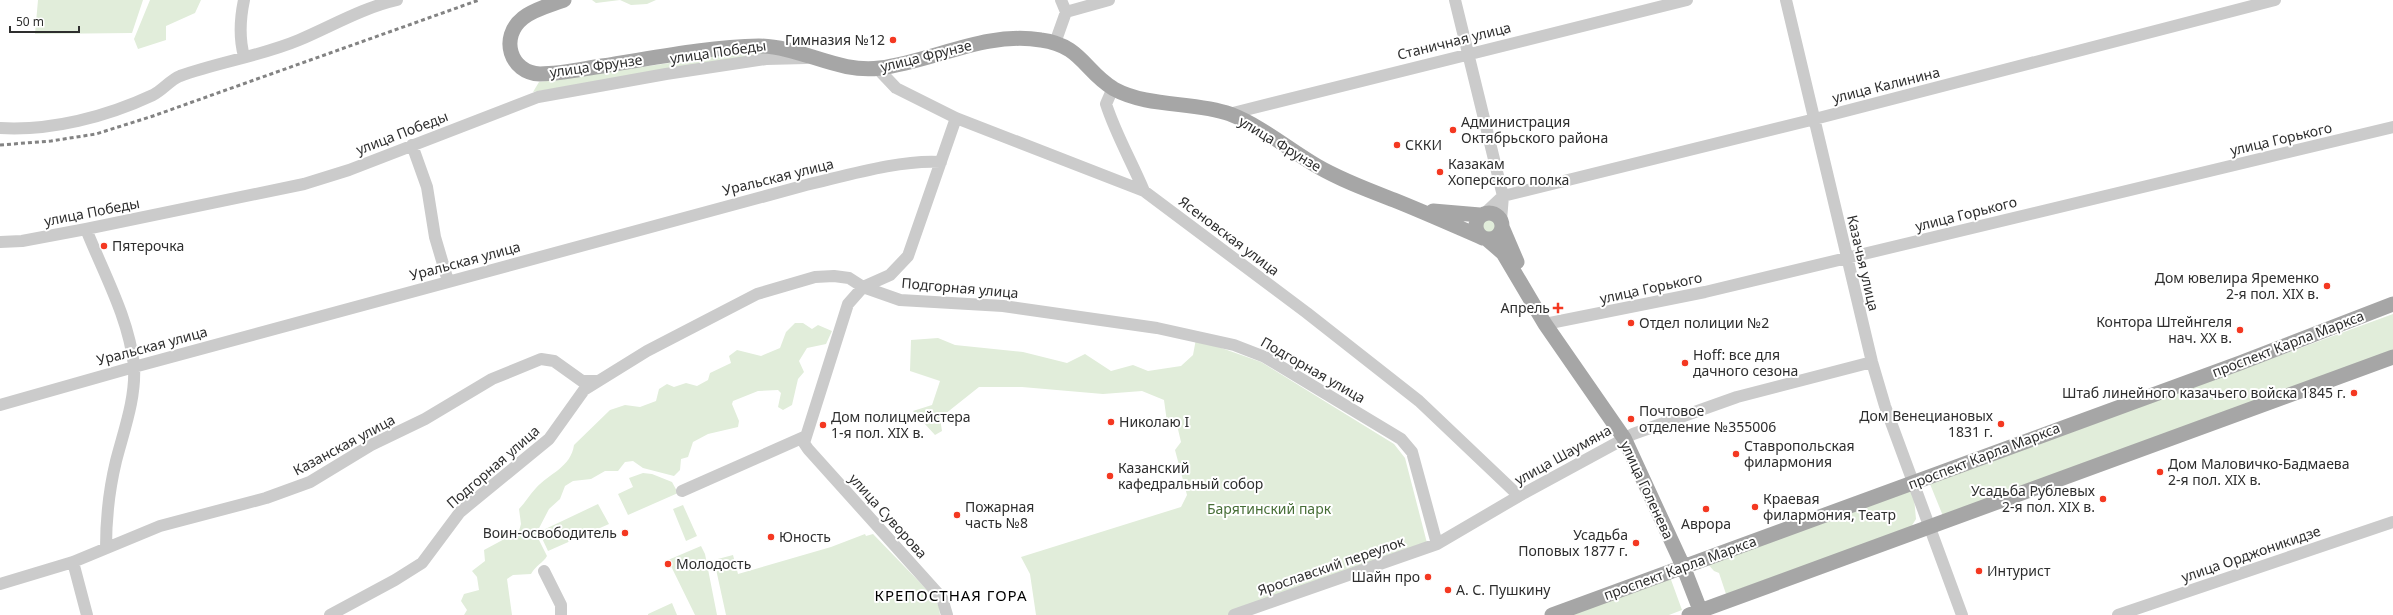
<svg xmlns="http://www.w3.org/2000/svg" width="2393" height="615" font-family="'Noto Sans',sans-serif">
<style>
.green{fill:#e1edda}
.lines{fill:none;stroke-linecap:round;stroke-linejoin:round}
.minor{stroke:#cbcbcb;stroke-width:12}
.major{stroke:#a6a6a6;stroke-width:15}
.rail{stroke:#838383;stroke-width:3;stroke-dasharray:4 3;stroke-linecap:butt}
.poi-dot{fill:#f43821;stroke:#fff;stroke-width:1.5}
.labels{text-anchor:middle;stroke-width:4;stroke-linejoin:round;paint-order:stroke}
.poi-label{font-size:14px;fill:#2e2e2e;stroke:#fff;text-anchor:start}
.street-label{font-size:14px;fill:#2e2e2e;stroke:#fff}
.park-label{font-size:14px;fill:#476e37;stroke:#fff}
.neighbourhood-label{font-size:15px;letter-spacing:1px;fill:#000;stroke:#fff}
</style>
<rect width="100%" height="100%" fill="#fff"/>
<path class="green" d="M38,0H143L132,33L35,34Z
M150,0H201L195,13L166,26V40L138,49L134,39Z
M592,0H656L647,4L631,5L620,0L596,3Z
M745,52H768V54L533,92L539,82Z
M1480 225a9 9 0 1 1 18 0a9 9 0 1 1-18 0Z
M2393,314V353L1943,516L1930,484Z
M795,323H803L812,329L818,325L832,331L826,344L807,348L799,361L804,372L798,379L792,405L783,410L778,407L781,393L778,390L758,391L733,401L732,404L739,421L738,427L708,434L693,442L688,457L681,459L680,470L674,476L643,468L633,461L625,462L618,471H605L591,479L573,481L565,486L560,499L549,509L536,534L547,556C543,563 536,565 531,574L513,575L507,579L512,615H464L467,610L461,601L464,594L479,590L477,577L472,571L485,561L484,550L519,531L521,524L519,509C525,503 530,494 536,488C550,473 571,467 574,445L610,410L625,405L640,407L656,401L659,389L667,384L674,387L686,383L697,386L708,380L710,373L731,363L729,356L737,350L761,356L780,348L786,332Z
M938,338L955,345L1023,352L1067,363L1085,354L1111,371L1133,365L1148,371L1181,366L1193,355L1196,339L1261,362L1394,444L1405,458L1427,543L1245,615H1036L1030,574L1021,557L1181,507L1187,495L1175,450L1181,442L1177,425L1167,422L1164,400L1142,391L1103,394L1022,387H979L940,418L942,431L935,435L913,411L932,405L940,381L910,371L911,340Z
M643,473L652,474L672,482L678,493L628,515L618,494L633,487L629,478Z
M1913,487L1916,519L1911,527L1726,594L1719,573L1714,571L1707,563Z
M598,504L609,524L548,551L539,532Z
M683,505L697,536L686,541L673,509Z
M865,534L866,536L873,534L933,596L939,607L940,615H726L714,560L733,555L738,574L831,547Z
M701,546L705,554L717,615H695L668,560Z
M1670,577L1682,610L1669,615H1565Z
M672,603L677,615H648V614Z"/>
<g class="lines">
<path class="minor" d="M244,0C240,19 239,38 244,56
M1061,0L1066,12
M1455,0L1503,196L1501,220
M1786,0L1872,362L1885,406L1962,615
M1055,43L1066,12L1109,0
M878,69L896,88L956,118L1144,191L1307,313L1419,401L1519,496
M1113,88L1106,104C1116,135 1132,162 1144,191
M1229,114L1687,0
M0,128C51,131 106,117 153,95C163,90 170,80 180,76C219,62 261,56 299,40C332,26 362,8 397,0
M412,145L427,187L435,237L448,281
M1503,196L1807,121L2275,0
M1486,212L1503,196
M86,229C103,272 129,318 134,366C136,398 124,430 116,461C109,490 106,518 106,548
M0,242L22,241L86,229L304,184L349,170L538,97L666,74L766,59L806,58
M1545,324L1705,292L2393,127
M0,405L134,367L806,185C845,176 901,159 941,162
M682,491L804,437
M73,562L87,615
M544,571L561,605V615
M0,584L73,562L160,526L266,498L310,482L371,445L425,419L492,379L541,359L554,361L582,381H598
M330,615L395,580L422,563L460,512L549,439L584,390L647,351L757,294L815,277L834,276L849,278L863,287L900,300L1003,306L1157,328L1234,345L1265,357L1401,439L1412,452L1437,544
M947,615L942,598L808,449L804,443L848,304L863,287L890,275L908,256L956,118
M1234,615L1437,544L1519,496L1633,434L1737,397L1872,362
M2118,615L2393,522"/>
<path class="major" d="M564,0C551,5 534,9 523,18C499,37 510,73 540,74C561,74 582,69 602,66C654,58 707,47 759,46C800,46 839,74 880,68C934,61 985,31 1041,40C1081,45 1085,72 1114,89C1149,108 1193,101 1230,114C1261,126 1288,149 1317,166C1341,180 1368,190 1394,200C1424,212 1453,225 1483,238
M1433,211L1480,215
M1476 226a13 13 0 1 1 26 0a13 13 0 1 1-26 0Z
M1502,227L1517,262
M1488,240L1503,253L1545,324L1624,438L1683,566L1702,615
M1552,615L2240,363L2393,304
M1689,615L2393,357"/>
<path class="rail" d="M0,145L51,141L96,134L153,116L479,0"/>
</g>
<g class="poi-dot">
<circle cx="893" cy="40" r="4"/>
<circle cx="1453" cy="130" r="4"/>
<circle cx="1397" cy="145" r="4"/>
<circle cx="1440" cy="172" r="4"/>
<circle cx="104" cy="246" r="4"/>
<circle cx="2327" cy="286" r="4"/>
<path d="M1556 302h4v4h4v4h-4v4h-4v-4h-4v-4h4z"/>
<circle cx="1631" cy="323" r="4"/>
<circle cx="2240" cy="330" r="4"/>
<circle cx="1685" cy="363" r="4"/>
<circle cx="2354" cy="393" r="4"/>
<circle cx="1631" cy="419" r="4"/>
<circle cx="1111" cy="422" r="4"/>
<circle cx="2001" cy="424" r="4"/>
<circle cx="823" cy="425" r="4"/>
<circle cx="1736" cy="454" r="4"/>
<circle cx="2160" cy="472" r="4"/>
<circle cx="1110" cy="476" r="4"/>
<circle cx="2103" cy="499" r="4"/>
<circle cx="1755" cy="507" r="4"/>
<circle cx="1706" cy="509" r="4"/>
<circle cx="957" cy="515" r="4"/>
<circle cx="625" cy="533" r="4"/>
<circle cx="771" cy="537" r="4"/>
<circle cx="1636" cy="543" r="4"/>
<circle cx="668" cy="564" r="4"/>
<circle cx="1979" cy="571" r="4"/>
<circle cx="1428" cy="577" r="4"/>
<circle cx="1448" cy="590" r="4"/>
</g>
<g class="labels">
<g class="poi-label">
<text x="885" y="45" text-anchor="end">Гимназия №12</text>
<text x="1461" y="127">Администрация<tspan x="1461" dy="16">Октябрьского района</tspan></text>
<text x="1405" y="150">СККИ</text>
<text x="1448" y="169">Казакам<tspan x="1448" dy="16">Хоперского полка</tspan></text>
<text x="112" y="251">Пятерочка</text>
<text x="2319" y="283" text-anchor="end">Дом ювелира Яременко<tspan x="2319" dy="16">2-я пол. XIX в.</tspan></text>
<text x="1550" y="313" text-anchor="end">Апрель</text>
<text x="2232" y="327" text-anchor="end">Контора Штейнгеля<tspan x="2232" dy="16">нач. ХХ в.</tspan></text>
<text x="1639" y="328">Отдел полиции №2</text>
<text x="1693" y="360">Hoff: все для<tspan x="1693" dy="16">дачного сезона</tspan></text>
<text x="2346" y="398" text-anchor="end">Штаб линейного казачьего войска 1845 г.</text>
<text x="1639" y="416">Почтовое<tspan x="1639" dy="16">отделение №355006</tspan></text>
<text x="1993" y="421" text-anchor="end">Дом Венециановых<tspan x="1993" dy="16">1831 г.</tspan></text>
<text x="831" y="422">Дом полицмейстера<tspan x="831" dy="16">1-я пол. XIX в.</tspan></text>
<text x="1119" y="427">Николаю I</text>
<text x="1744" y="451">Ставропольская<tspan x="1744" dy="16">филармония</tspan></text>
<text x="2168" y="469">Дом Маловичко-Бадмаева<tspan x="2168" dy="16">2-я пол. XIX в.</tspan></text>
<text x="1118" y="473">Казанский<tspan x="1118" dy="16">кафедральный собор</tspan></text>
<text x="2095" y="496" text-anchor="end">Усадьба Рублевых<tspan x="2095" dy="16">2-я пол. XIX в.</tspan></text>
<text x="1763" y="504">Краевая<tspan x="1763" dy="16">филармония, Театр</tspan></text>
<text x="965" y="512">Пожарная<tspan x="965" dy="16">часть №8</tspan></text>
<text x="1706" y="529" text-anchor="middle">Аврора</text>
<text x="617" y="538" text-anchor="end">Воин-освободитель</text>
<text x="1628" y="540" text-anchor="end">Усадьба<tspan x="1628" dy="16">Поповых 1877 г.</tspan></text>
<text x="779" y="542">Юность</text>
<text x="676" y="569">Молодость</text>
<text x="1987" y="576">Интурист</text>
<text x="1420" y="582" text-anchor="end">Шайн про</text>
<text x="1456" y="595">А. С. Пушкину</text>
</g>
<g class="street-label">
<text transform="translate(1454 41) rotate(-14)" y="5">Станичная улица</text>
<text transform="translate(718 52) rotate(-8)" y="5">улица Победы</text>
<text transform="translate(926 56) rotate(-14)" y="5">улица Фрунзе</text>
<text transform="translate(596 66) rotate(-8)" y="5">улица Фрунзе</text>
<text transform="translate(1886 85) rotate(-14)" y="5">улица Калинина</text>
<text transform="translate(402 133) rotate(-21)" y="5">улица Победы</text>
<text transform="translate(2281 139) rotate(-13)" y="5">улица Горького</text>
<text transform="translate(1280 144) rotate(31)" y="5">улица Фрунзе</text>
<text transform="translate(778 177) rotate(-14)" y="5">Уральская улица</text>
<text transform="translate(92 212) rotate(-11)" y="5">улица Победы</text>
<text transform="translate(1966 214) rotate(-14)" y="5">улица Горького</text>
<text transform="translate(1229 236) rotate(37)" y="5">Ясеновская улица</text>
<text transform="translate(465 261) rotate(-15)" y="5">Уральская улица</text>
<text transform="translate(1863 263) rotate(77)" y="5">Казачья улица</text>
<text transform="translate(960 288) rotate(5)" y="5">Подгорная улица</text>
<text transform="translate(1651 288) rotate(-12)" y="5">улица Горького</text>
<text transform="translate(2288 344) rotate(-21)" y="5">проспект Карла Маркса</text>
<text transform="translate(152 346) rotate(-15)" y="5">Уральская улица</text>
<text transform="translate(1313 370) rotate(30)" y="5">Подгорная улица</text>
<text transform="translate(344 445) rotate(-28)" y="5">Казанская улица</text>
<text transform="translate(1563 455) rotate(-29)" y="5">улица Шаумяна</text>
<text transform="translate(1984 456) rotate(-21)" y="5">проспект Карла Маркса</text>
<text transform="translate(493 467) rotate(-41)" y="5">Подгорная улица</text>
<text transform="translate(1647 490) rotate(65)" y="5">улица Голенева</text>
<text transform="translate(888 516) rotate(48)" y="5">улица Суворова</text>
<text transform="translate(2251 554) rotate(-19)" y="5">улица Орджоникидзе</text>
<text transform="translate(1331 566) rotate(-19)" y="5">Ярославский переулок</text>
<text transform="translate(1680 568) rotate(-20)" y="5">проспект Карла Маркса</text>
</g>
<g class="park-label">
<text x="1269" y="514">Барятинский парк</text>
</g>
<g class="neighbourhood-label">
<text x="951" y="601">КРЕПОСТНАЯ ГОРА</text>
</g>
</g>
<path d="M10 26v6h69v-6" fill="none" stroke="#2e2e2e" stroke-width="2"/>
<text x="16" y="26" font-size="12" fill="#2e2e2e" stroke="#ffffff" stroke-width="3" paint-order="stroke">50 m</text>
</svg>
